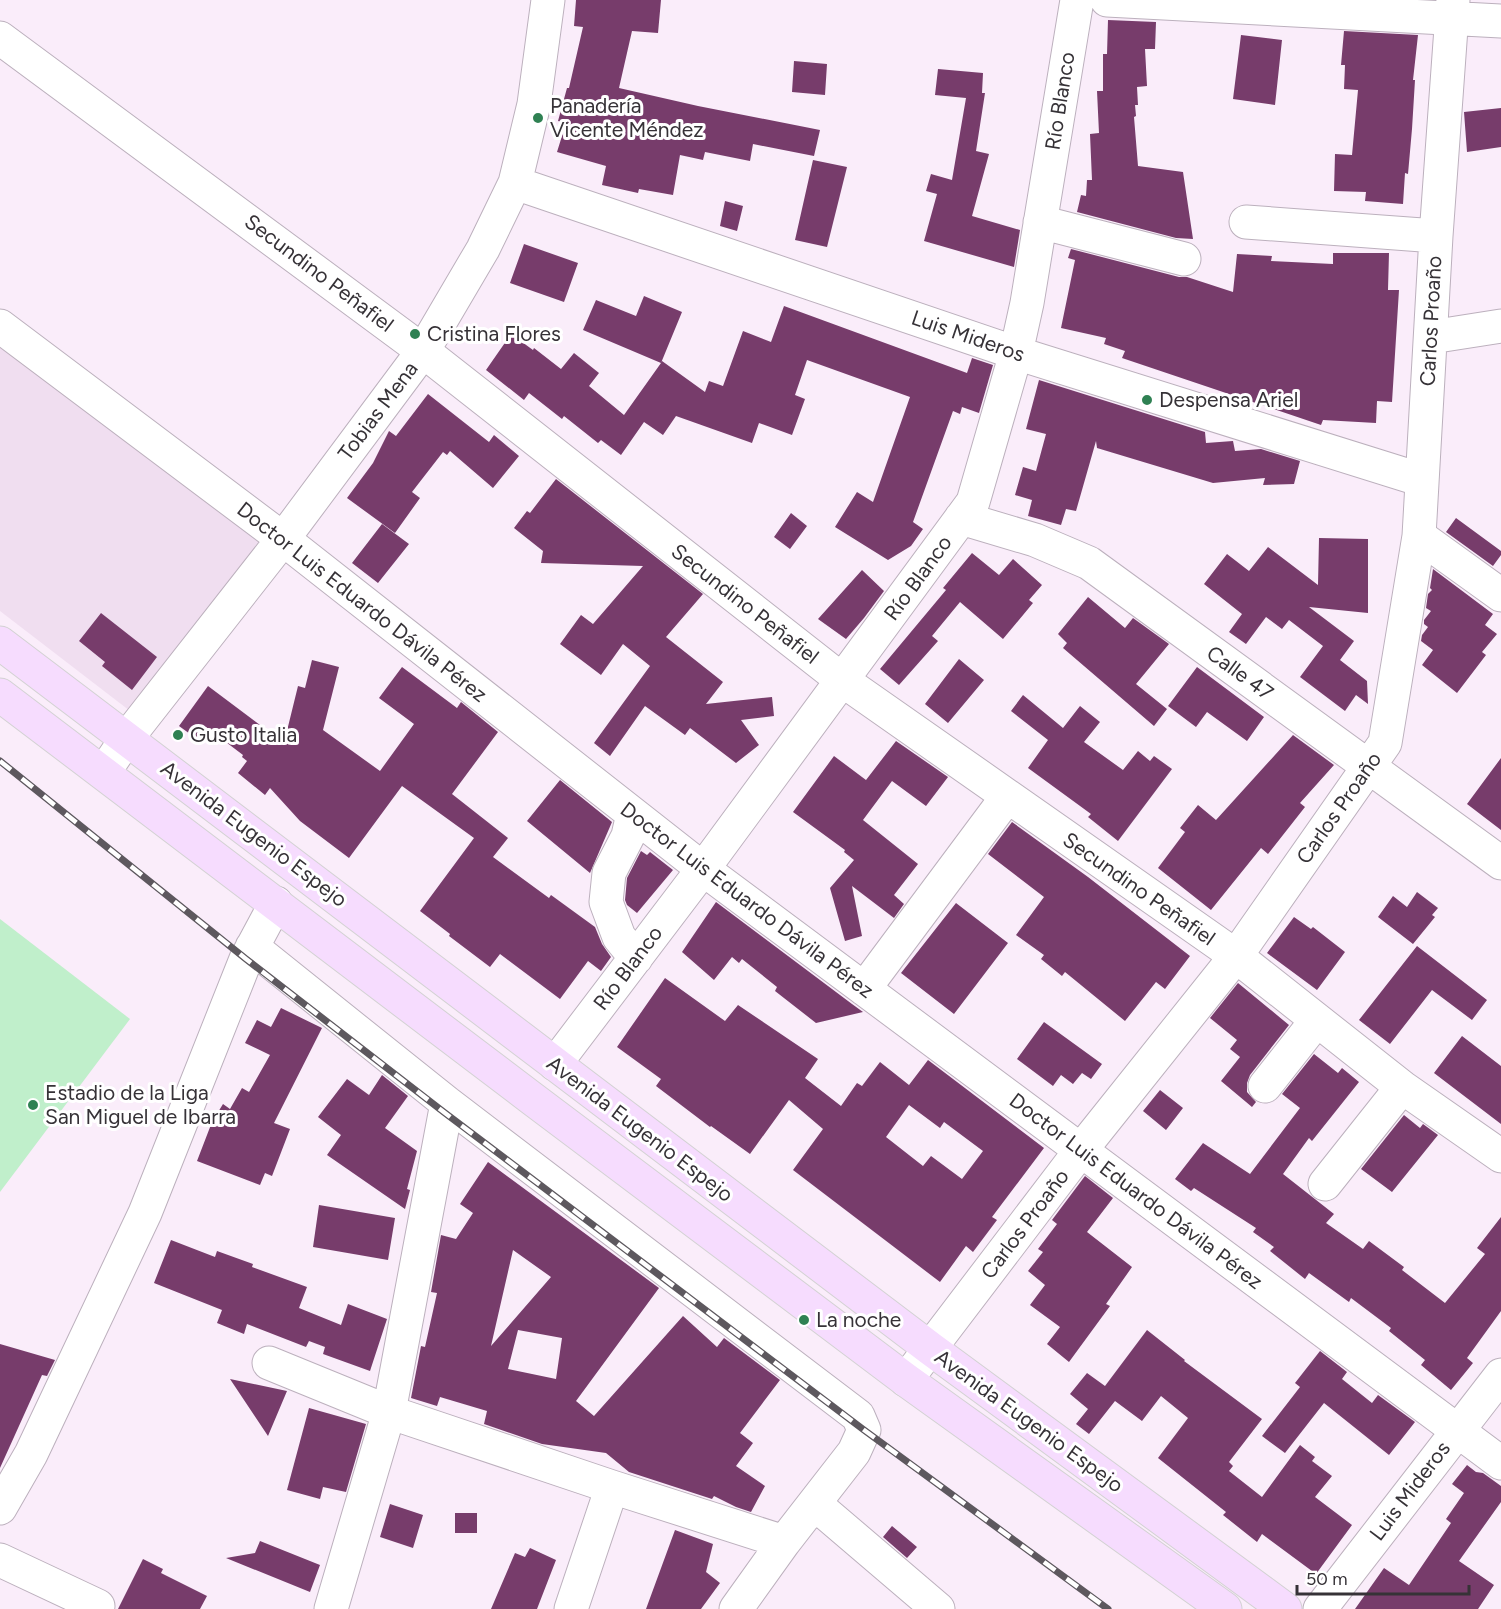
<svg xmlns="http://www.w3.org/2000/svg" width="1501" height="1609" font-family="Figtree,sans-serif">
<style>
.built{fill:#f0def0}
.garden{fill:#c0efcb}
.building{fill:#773c6b;fill-rule:evenodd}
.lines{fill:none;stroke-linecap:round;stroke-linejoin:round}
.minor-casing{stroke:#bcb0bd;stroke-width:35}
.major-casing{stroke:#d3d2d3;stroke-width:35}
.minor{stroke:#fff;stroke-width:33}
.major{stroke:#f6dcfe;stroke-width:33}
.rail-casing{stroke:#5d585e;stroke-width:7}
.rail{stroke:#fff;stroke-width:4.5;stroke-dasharray:14;stroke-linecap:butt}
.poi-dot{fill:#2f8153;stroke:#fff;stroke-width:2}
.labels{text-anchor:middle;stroke-width:6;stroke-linejoin:round;paint-order:stroke}
.street-label{font-size:21px;fill:#363237;stroke:#fff}
.poi-label{font-size:21px;fill:#363237;stroke:#fff;text-anchor:start}
</style>
<rect width="100%" height="100%" fill="#faedfa"/>
<path class="built" d="M0,344L259,542L134,714L0,611Z"/>
<path class="garden" d="M0,919L130,1019L0,1192Z"/>
<path class="building" d="M576,0H661L658,33L632,31L619,88L698,106L820,130L814,156L753,144L750,161L705,152L703,160L680,155L673,195L639,189L638,193L602,185L606,166L557,152L566,123L558,121L567,88H569L583,27L574,26Z
M1108,20L1156,22L1155,49H1145L1147,86L1137,87L1138,105H1135L1136,116L1134,117L1138,166L1183,172L1193,239L1176,238L1077,212L1081,195L1086,196L1087,180H1092L1090,134L1099,133L1097,91H1103V54H1107Z
M1344,31L1418,35L1413,80H1415L1412,129L1408,174L1405,173L1403,204L1365,201L1366,192L1334,191L1335,154L1352,155L1358,90L1344,89L1345,65H1341Z
M1241,35L1282,40L1275,105L1233,99Z
M794,61L827,64L825,95L792,92Z
M938,69L983,73L982,93H985L976,151L989,154L972,216L1020,230L1014,267L924,241L937,194L926,191L931,174L952,180L966,98L935,95Z
M1501,108V147L1467,152L1464,112Z
M813,160L847,167L827,247L795,240Z
M725,201L743,206L737,231L720,226Z
M524,244L578,263L564,302L510,283Z
M1071,249L1179,277H1187L1233,292L1237,254L1272,256L1271,261L1333,264V253H1389L1388,290H1399L1392,402L1377,401L1376,423L1323,420L1321,425L1122,358L1125,351L1104,344L1106,338L1061,328L1075,260L1068,258Z
M644,296L682,312L661,363L662,361L705,392L709,381L723,386L743,331L771,342L784,306L967,373L972,358L993,365L979,413L962,407L960,414L953,411L913,522L923,529L911,546L888,560L835,527L857,492L873,502L910,397L807,360L795,395L805,399L792,435L759,423L752,443L676,416L663,435L644,422L621,455L601,440L598,443L564,416L562,419L529,393L524,400L486,370L511,334L533,350L534,348L561,369L574,353L599,373L589,386L624,415L661,363L583,330L596,300L636,316Z
M1039,380L1205,432L1206,443L1233,441L1235,451L1261,449L1300,461L1294,484L1263,485L1265,478L1213,483L1097,448L1096,441L1076,511L1066,509L1061,525L1028,516L1032,500L1015,495L1023,467L1036,471L1046,434L1026,429Z
M428,394L489,442L494,435L519,456L493,488L450,451L447,455L443,452L412,492L420,498L395,533L347,498L373,463L389,431L396,436Z
M556,479L703,594L666,637L723,682L706,704L772,697L774,716L741,720L759,745L736,763L690,728L685,735L645,706L610,756L594,743L650,666L623,644L601,675L560,644L581,615L593,624L643,566L541,563L543,551L514,528L527,511L530,513Z
M791,513L807,526L790,549L774,537Z
M1456,518L1501,551V555L1493,566L1446,532Z
M382,524L409,544L378,583L352,563Z
M1319,538L1368,539V613L1309,607L1354,641L1340,660L1367,681L1368,704L1356,695L1345,711L1300,677L1323,646L1289,620L1282,629L1266,617L1246,644L1229,632L1242,614L1204,584L1227,554L1249,571L1268,547L1318,585Z
M972,553L999,575L1013,559L1042,585L1029,600L1033,603L1003,639L960,602L932,636L938,641L899,685L880,669L946,590L943,588Z
M1433,569L1493,614L1485,625L1497,634L1482,652L1486,655L1457,693L1422,665L1433,650L1421,641L1422,635L1428,627L1424,624V620L1431,611L1426,608L1428,594L1432,590L1430,588Z
M862,570L884,591L864,618L846,639L818,619Z
M1088,597L1125,628L1133,618L1169,644L1136,684L1167,709L1154,726L1063,648L1067,643L1058,634Z
M101,613L157,657L132,690L102,666L105,662L79,641Z
M959,659L984,680L948,723L925,704Z
M312,660L339,667L323,730L380,771L414,724L379,698L402,667L457,708L461,702L498,732L452,794L508,838L493,857L549,898L551,895L595,927L602,944L611,957L601,971L588,961L560,999L500,954L490,967L449,936L450,934L420,911L474,838L402,786L349,858L300,821L270,788L265,795L238,773L247,761L242,757L243,755L206,727L197,739L179,726L208,686L284,743L298,686L305,688Z
M1197,667L1264,717L1247,741L1207,712L1196,727L1168,706Z
M1023,695L1063,728L1080,706L1100,722L1084,742L1123,770L1138,751L1150,761L1154,756L1172,769L1118,841L1088,817L1091,814L1028,768L1048,740L1011,711Z
M1293,735L1334,765L1300,803L1305,807L1268,854L1261,848L1211,910L1158,868L1185,832L1180,828L1198,805L1216,820Z
M896,741L948,777L926,806L892,781L863,820L918,864L894,895L904,904L894,918L852,886L862,936L845,941L830,888L854,860L844,852L845,850L793,812L834,756L866,780Z
M1501,758V830L1467,804Z
M560,780L612,822L590,873L527,821Z
M1012,822L1088,877L1190,956L1165,989L1156,982L1125,1021L1065,972L1062,976L1041,959L1044,955L1016,935L1044,897L988,854Z
M641,851L647,855L650,852L673,870L637,913L627,905L625,900L627,878Z
M1417,892L1438,908L1432,915L1435,917L1413,944L1378,917L1393,896L1407,907Z
M716,902L852,1004L863,1012L816,1023L775,991L777,987L742,959L739,963L732,957L714,980L682,952Z
M956,903L1008,943L954,1014L901,973Z
M1294,917L1311,929L1313,927L1345,952L1317,990L1267,953Z
M1417,946L1487,1000L1472,1020L1432,990L1390,1044L1359,1020Z
M665,978L725,1021L738,1005L818,1059L805,1078L841,1106L857,1083L862,1086L880,1062L909,1085L928,1060L1044,1148L992,1217L997,1220L973,1252L966,1246L940,1282L793,1170L823,1129L789,1100L750,1154L711,1126L710,1127L656,1086L661,1079L617,1047ZM909,1105L940,1128L944,1122L983,1151L962,1179L931,1156L923,1166L886,1137Z
M1238,983L1289,1025L1250,1075L1247,1083V1092L1256,1102L1252,1107L1221,1081L1240,1057L1230,1049L1237,1040L1210,1018Z
M281,1008L322,1028L274,1123L290,1129L272,1176L265,1173L260,1185L197,1161L212,1122L223,1104L230,1109L242,1088L249,1092L270,1055L245,1043L257,1020L271,1027Z
M1044,1022L1102,1064L1091,1079L1082,1073L1073,1084L1061,1075L1053,1086L1017,1059Z
M1462,1036L1501,1066V1124L1434,1073Z
M1314,1054L1338,1073L1342,1068L1359,1082L1312,1141L1309,1138L1283,1174L1334,1214L1326,1223L1363,1249L1369,1241L1404,1267L1402,1270L1445,1303L1485,1254L1477,1248L1501,1217V1311L1467,1358L1473,1363L1451,1390L1421,1365L1425,1360L1389,1331L1391,1328L1351,1298L1349,1302L1309,1273L1305,1279L1270,1251L1274,1247L1253,1232L1256,1228L1194,1188L1191,1191L1175,1179L1203,1143L1250,1174L1300,1108L1282,1094Z
M382,1075L408,1096L385,1128L417,1151L407,1189L410,1190L405,1209L327,1155L341,1135L318,1117L347,1079L369,1095Z
M1160,1090L1183,1108L1166,1130L1143,1111Z
M1404,1115L1420,1128L1423,1124L1438,1135L1392,1192L1361,1169Z
M488,1162L659,1288L576,1401L594,1416L683,1316L717,1347L724,1338L780,1380L740,1433L753,1443L736,1466L765,1486L751,1512L736,1507L714,1496L712,1499L629,1472L606,1453L542,1444L484,1424L487,1411L440,1397L437,1406L411,1398L421,1346L425,1347L437,1293L431,1292L441,1235L456,1239L473,1213L460,1204ZM513,1250L551,1277L491,1346ZM518,1330L562,1338L556,1379L508,1369Z
M1085,1176L1113,1198L1087,1232L1132,1267L1106,1304L1110,1306L1069,1362L1047,1344L1060,1327L1030,1305L1045,1285L1028,1271L1043,1252L1038,1249L1057,1224L1052,1220Z
M319,1205L395,1218L388,1260L313,1247Z
M171,1240L215,1257L217,1251L253,1264L252,1267L307,1287L299,1308L341,1325L348,1304L387,1319L370,1371L323,1354L325,1347L309,1341L306,1347L247,1324L244,1334L217,1323L222,1310L154,1283Z
M1147,1330L1185,1360L1184,1361L1262,1419L1229,1462L1233,1466L1229,1471L1262,1497L1300,1445L1315,1457L1312,1461L1332,1476L1315,1497L1352,1525L1316,1574L1262,1534L1257,1542L1223,1515L1226,1512L1158,1458L1188,1418L1161,1396L1142,1421L1115,1401L1089,1434L1076,1424L1088,1409L1070,1394L1087,1373L1105,1386Z
M0,1344L55,1360L47,1376L42,1375L0,1468Z
M1320,1351L1347,1372L1342,1379L1372,1403L1378,1395L1415,1422L1389,1455L1324,1403L1285,1453L1262,1436L1300,1387L1295,1383Z
M230,1379L287,1391L268,1436Z
M309,1408L366,1424L346,1492L323,1487L320,1499L287,1490Z
M1467,1465L1476,1472L1483,1473L1501,1486V1502L1459,1561L1494,1585L1478,1609H1355L1384,1568L1409,1585L1451,1523L1446,1519L1464,1493L1452,1484Z
M390,1504L423,1515L413,1548L380,1537Z
M455,1513H477V1533H455Z
M892,1526L917,1547L907,1558L883,1537Z
M675,1530L713,1544L706,1572L720,1583L701,1609H646Z
M260,1541L320,1565L310,1592L226,1558L255,1553Z
M530,1548L556,1560L537,1609H491L515,1553L525,1557Z
M143,1559L163,1569L161,1573L207,1596L200,1609H118Z"/>
<g class="lines">
<g class="minor-casing">
<path id="minor" d="M1107,0L1501,21
M0,38L423,351L842,680L1236,956L1402,1087L1501,1156
M515,183L1016,353L1422,480
M1040,222L1184,259
M1246,222L1436,236
M0,326L283,539L703,869L1501,1463
M1431,337L1501,326
M961,518L1035,540L1089,563L1501,863
M1419,536L1501,595
M104,772L127,738L283,539L423,351L483,249L515,183L534,104L548,0
M633,814L628,836L609,873L606,902L619,937L636,958
M252,947L447,1103L858,1416L864,1430L854,1452L784,1542L736,1609
M864,989L1007,797
M555,1064L703,869L973,502L1016,353L1027,303L1077,0
M1265,1086L1317,1020
M1325,1184L1402,1087
M269,1363L389,1412L612,1487L784,1542
M906,1380L1081,1150L1236,956L1385,743L1419,536L1436,236L1453,0
M815,1504L938,1609
M0,1508L31,1454L145,1213L246,959L276,903
M0,1560L98,1606
M331,1609L389,1412L447,1103
M571,1609L612,1487
M1320,1609L1501,1375"/>
</g>
<g class="major-casing">
<path id="major" d="M0,643L931,1349L1285,1609
M0,695L530,1097L906,1380L1225,1609"/>
</g>
<use href="#minor" class="minor"/>
<use href="#major" class="major"/>
<g class="rail-casing">
<path id="rail" d="M0,761L246,959L445,1113L864,1430L1108,1609"/>
</g>
<use href="#rail" class="rail"/>
</g>
<g class="poi-dot">
<circle cx="538" cy="118" r="6"/>
<circle cx="415" cy="334" r="6"/>
<circle cx="1147" cy="400" r="6"/>
<circle cx="178" cy="735" r="6"/>
<circle cx="33" cy="1105" r="6"/>
<circle cx="804" cy="1320" r="6"/>
</g>
<g class="labels">
<g class="street-label">
<text transform="translate(1060 101) rotate(-81)" y="7">Río Blanco</text>
<text transform="translate(319 273) rotate(37)" y="7">Secundino Peñafiel</text>
<text transform="translate(1431 321) rotate(-87)" y="7">Carlos Proaño</text>
<text transform="translate(968 336) rotate(19)" y="7">Luis Mideros</text>
<text transform="translate(378 411) rotate(-53)" y="7">Tobias Mena</text>
<text transform="translate(918 578) rotate(-54)" y="7">Río Blanco</text>
<text transform="translate(362 602) rotate(38)" y="7">Doctor Luis Eduardo Dávila Pérez</text>
<text transform="translate(745 604) rotate(38)" y="7">Secundino Peñafiel</text>
<text transform="translate(1240 673) rotate(36)" y="7">Calle 47</text>
<text transform="translate(1339 808) rotate(-55)" y="7">Carlos Proaño</text>
<text transform="translate(254 834) rotate(37)" y="7">Avenida Eugenio Espejo</text>
<text transform="translate(1139 889) rotate(35)" y="7">Secundino Peñafiel</text>
<text transform="translate(747 900) rotate(37)" y="7">Doctor Luis Eduardo Dávila Pérez</text>
<text transform="translate(628 968) rotate(-53)" y="7">Río Blanco</text>
<text transform="translate(640 1129) rotate(37)" y="7">Avenida Eugenio Espejo</text>
<text transform="translate(1136 1191) rotate(37)" y="7">Doctor Luis Eduardo Dávila Pérez</text>
<text transform="translate(1025 1224) rotate(-53)" y="7">Carlos Proaño</text>
<text transform="translate(1029 1421) rotate(36)" y="7">Avenida Eugenio Espejo</text>
<text transform="translate(1410 1491) rotate(-53)" y="7">Luis Mideros</text>
</g>
<g class="poi-label">
<text x="550" y="113">Panadería<tspan x="550" dy="24">Vicente Méndez</tspan></text>
<text x="427" y="341">Cristina Flores</text>
<text x="1159" y="407">Despensa Ariel</text>
<text x="190" y="742">Gusto Italia</text>
<text x="45" y="1100">Estadio de la Liga<tspan x="45" dy="24">San Miguel de Ibarra</tspan></text>
<text x="816" y="1327">La noche</text>
</g>
</g>
<path d="M1297 1585v9h172v-9" fill="none" stroke="#363237" stroke-width="3"/>
<text x="1306" y="1585" font-size="18" fill="#363237" stroke="#ffffff" stroke-width="4.5" paint-order="stroke">50 m</text>
</svg>
